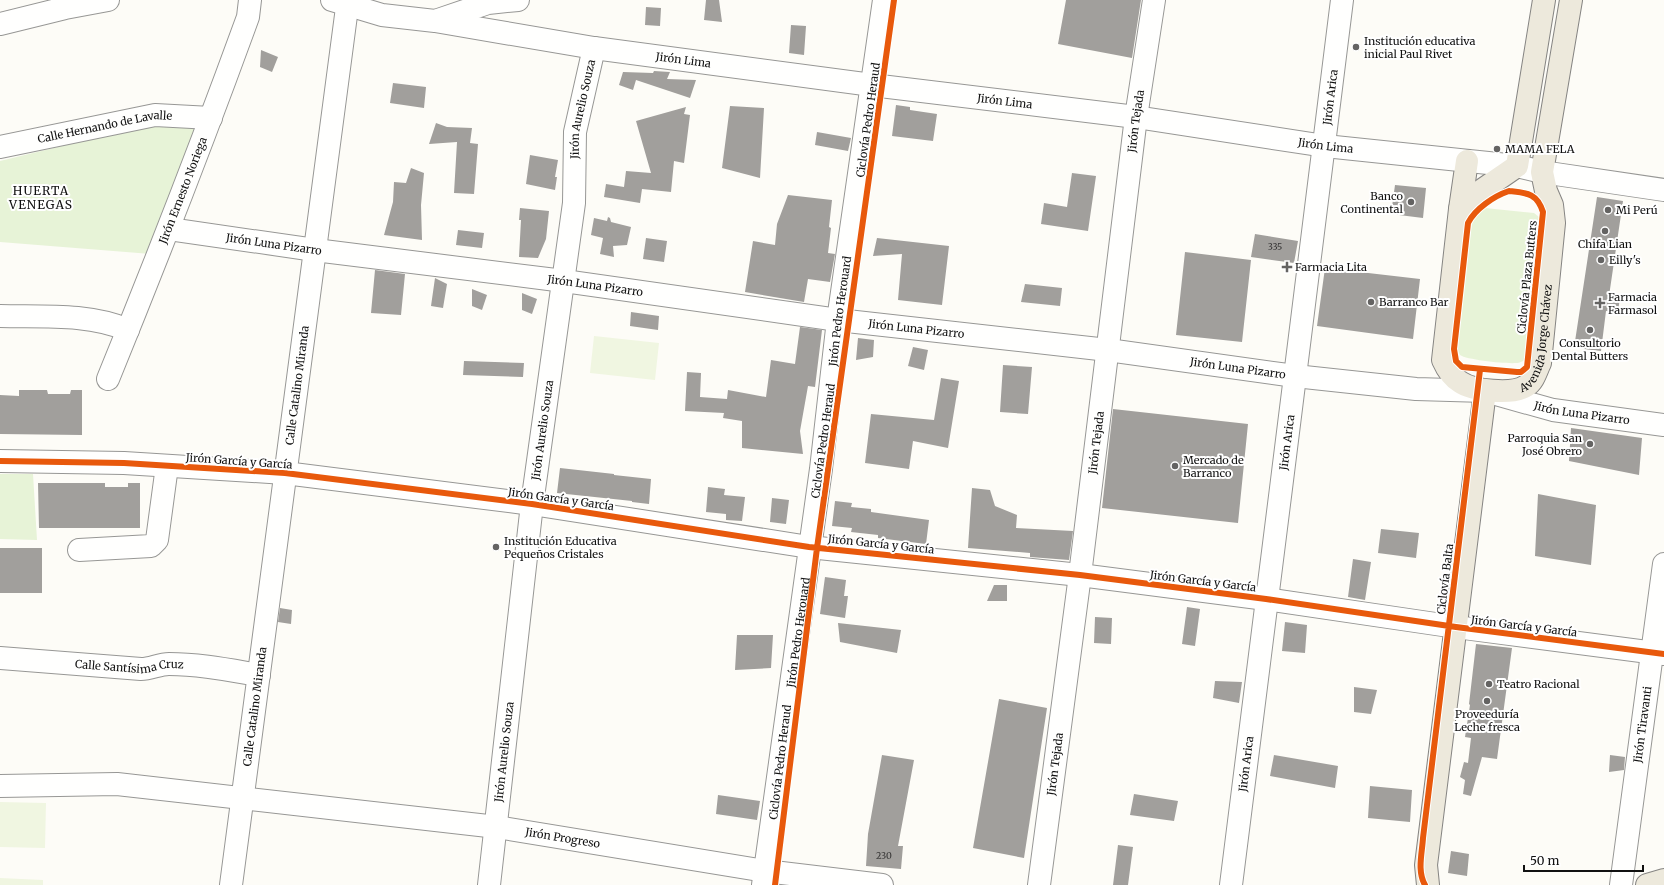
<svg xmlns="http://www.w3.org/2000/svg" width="1664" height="885" font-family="Merriweather,serif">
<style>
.green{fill:#e7f3d7}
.pitch{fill:#f0f6e1}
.building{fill:#a19f9c}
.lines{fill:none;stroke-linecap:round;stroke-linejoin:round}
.minor-casing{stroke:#979795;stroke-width:24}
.major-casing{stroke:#858482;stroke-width:24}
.minor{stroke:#fffffe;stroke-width:22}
.major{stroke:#ede9dc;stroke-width:22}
.cycleway-casing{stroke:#fff;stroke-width:8}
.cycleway{stroke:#e8590c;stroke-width:6}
.poi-dot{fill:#646362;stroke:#fff;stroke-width:1.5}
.labels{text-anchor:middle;stroke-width:4;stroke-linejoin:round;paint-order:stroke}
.number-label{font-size:9px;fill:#353434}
.poi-label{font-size:11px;fill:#111;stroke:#fff;text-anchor:start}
.street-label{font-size:11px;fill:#111;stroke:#fff}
.neighbourhood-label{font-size:12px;letter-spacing:1px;fill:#111;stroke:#fff}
</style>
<rect width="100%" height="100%" fill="#fdfcf7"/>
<path class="green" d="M165,121L196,127L151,254L0,242V161Z
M1485,208L1534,213L1539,217L1543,227L1527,358C1523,361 1521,363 1516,363C1507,364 1467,360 1460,355C1459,353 1458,351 1457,349L1472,221L1478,210Z
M0,474H33L37,540L0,539Z"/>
<path class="pitch" d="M594,336L659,343L655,380L590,373Z
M0,802L46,803L45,848L0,847Z
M0,878L43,880V885H0Z"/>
<path class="building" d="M706,0H719L722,22L704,20Z
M1066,0H1141L1132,58L1058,44Z
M646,7L661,8L660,26L645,25Z
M791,25L806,26L804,55L789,53Z
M261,50L278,57L272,72L260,67Z
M654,71L670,72L667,79L696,80L690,98L636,80L633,90L619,85L623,72L653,73Z
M393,83L426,87L424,108L390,103Z
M896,105L910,107V110L937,114L933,141L892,136Z
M730,106L764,108L760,178L722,168Z
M686,107L684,114L690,115L684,163L674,161L671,192L642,189L640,203L604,197L606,184L624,187L626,171L651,173L636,121Z
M436,123L447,127L472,128L470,143L478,144L474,194L454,193L457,142L429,144Z
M817,132L851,138L848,151L815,145Z
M530,155L558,160L555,177H557L555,190L526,184Z
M411,168L424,173L421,205L422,240L384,235L393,202L394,182L406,183Z
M1072,173L1096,176L1088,231L1041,224L1044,203L1067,207Z
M1395,185L1426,188L1423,218L1391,214Z
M788,195L832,200L829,227L831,228L828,253L835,254L830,282L808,279L804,302L745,292L753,241L775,245L777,224Z
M1597,197L1623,201L1609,296L1620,297L1618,312L1606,311L1601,351L1574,348Z
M520,208L549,211L546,239L538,258L519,257L521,220H519Z
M608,217L610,218L611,222L631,227L627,245L613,246L614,257L600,254L603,238L591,235L594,218L607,221Z
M458,230L484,233L482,248L456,245Z
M1255,234L1298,241L1294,263L1251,257Z
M646,238L667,241L664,262L643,259Z
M877,238L949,246L942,305L898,300L902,254L873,256Z
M1185,252L1251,260L1242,342L1176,335Z
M1325,268L1420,279L1413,339L1317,326Z
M375,270L405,274L401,315L371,313Z
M435,278L447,284L443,308L431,306Z
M1025,284L1062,288L1060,306L1021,302Z
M472,289L487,295L482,310L472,306Z
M522,293L537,299L532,314L522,310Z
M631,312L659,316L658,330L630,326Z
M800,327L822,330L815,387L808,386L800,431L803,454L742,448V421L723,418L724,413L685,411L687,372L701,373L700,397L727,399L728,390L766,397L771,360L795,364Z
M858,338L874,340L873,357L856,360Z
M913,347L928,350L924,370L908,366Z
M464,361L524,363L523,377L463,375Z
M1003,365L1032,367L1028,414L1000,412Z
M941,378L959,381L948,448L913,441L909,469L865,463L871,414L934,420Z
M19,390H47L48,394H70L71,390H82V435L0,434V395L19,396Z
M1113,409L1248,424L1238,523L1102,508Z
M1571,428L1642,438L1639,475L1569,461Z
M560,468L614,474V475L651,479L649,504L632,502V501L557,493Z
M38,483H105V487H128V483H140V528H39Z
M708,487L725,489L724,495L745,497L742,521L726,520V514L706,512Z
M972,488L990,490L995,506L1017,515L1016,528L1073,531L1069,560L1030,557V553L968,548Z
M1538,494L1596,505L1591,565L1535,556Z
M772,498L789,500L786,524L770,522Z
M835,501L852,503L851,507L871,509V512L929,520L926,544L878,538V535L851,532L852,528L832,526Z
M1381,529L1419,533L1416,558L1378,553Z
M0,548H42V593H0Z
M1353,559L1371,562L1365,600L1348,597Z
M825,577L846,580L844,596H848L845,618L820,614Z
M994,585H1007V601H987Z
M1187,607L1200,609L1195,646L1182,644Z
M280,608L292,610L291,624L278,622Z
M1095,617L1112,618L1111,644L1094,643Z
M1285,622L1307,625L1305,653L1282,651Z
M838,623L901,630L897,653L840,642Z
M737,635H773L771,668L735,670Z
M1476,644L1512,648L1497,759L1482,757L1471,796L1463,794L1465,780L1460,777L1464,762L1468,763L1471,738L1465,737L1470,705L1469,704Z
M1215,681L1242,682L1239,703L1213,698Z
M1354,687L1377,690L1371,714L1354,712Z
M999,699L1047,708L1024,858L973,848Z
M882,755L914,760L898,846H903L901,869L866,866L868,834Z
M1274,755L1338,766L1335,788L1270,776Z
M1610,755L1625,757L1624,770L1609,772Z
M1370,786L1412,790L1410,822L1368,818Z
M1134,794L1178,801L1174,821L1130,815Z
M718,795L760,801L757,820L716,814Z
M1118,845L1133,847L1128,885H1113Z
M1451,851L1469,854L1467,876L1448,873Z"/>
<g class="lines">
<g class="minor-casing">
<g id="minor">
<path id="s1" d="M332,0L382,15L435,21L594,48L872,85L1136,117L1325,146L1517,166L1542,172L1664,190"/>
<path d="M438,20L488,3L518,0"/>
<path d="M0,24L65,8L108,0"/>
<path id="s2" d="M0,147L155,115L211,118"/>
<path id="s3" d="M169,229L315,250L564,281L838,320L1108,350L1295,376L1416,389L1485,391L1553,410L1664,425"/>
<path d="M0,316C42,317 89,313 128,330"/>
<path id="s4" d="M108,379C157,259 204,138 248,17L250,0"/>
<path d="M0,461L124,463L285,473L532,504L809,547L1080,575L1266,599L1456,627L1664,654"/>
<path d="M79,550L151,546L157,540L167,466"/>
<path id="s5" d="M0,658L141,669C151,669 159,664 169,664C199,664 229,670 259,675"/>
<path id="s6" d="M0,786L117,784L497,827L765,871L882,885"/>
<path id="s7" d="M231,885L348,0"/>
<path id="s8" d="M489,885L532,504L574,203L575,132L594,48"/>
<path id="s9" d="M763,885L821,469L838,320L884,0"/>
<path id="s10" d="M1039,885L1080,575L1136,117L1154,0"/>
<path id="s11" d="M1231,885C1267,590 1307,295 1342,0"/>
<path id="s12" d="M1621,885L1664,564"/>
</g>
</g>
<g class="major-casing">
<g id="major">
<path id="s13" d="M1544,0L1517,166L1472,197L1460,209L1443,360C1447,369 1452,377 1460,382C1473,391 1512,395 1526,386C1534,381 1536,371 1540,363L1554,223L1552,205L1546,191L1542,172L1571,0"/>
<path d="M1460,209L1467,161"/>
<path d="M1428,885L1426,865L1485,391"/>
<path d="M1647,885L1664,880"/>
</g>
</g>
<use href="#minor" class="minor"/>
<use href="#major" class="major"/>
<g class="cycleway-casing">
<path id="cycleway" d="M1509,191C1527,193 1537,193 1543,212L1527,367L1521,372H1517L1462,367L1456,361L1454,349L1468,223C1475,209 1494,196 1509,191Z
M0,461L124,463L285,473L532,504L809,547L1080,575L1266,599L1456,627L1664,654
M775,885L817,548L894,0
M1425,885C1417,871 1422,854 1423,838L1480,370"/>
</g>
<use href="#cycleway" class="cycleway"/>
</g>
<g class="poi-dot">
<circle cx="1356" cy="47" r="4"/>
<circle cx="1497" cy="149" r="4"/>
<circle cx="1411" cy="202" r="4"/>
<circle cx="1608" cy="210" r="4"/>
<circle cx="1605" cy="231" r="4"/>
<circle cx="1601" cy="260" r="4"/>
<path d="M1285 261h4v4h4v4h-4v4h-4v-4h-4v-4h4z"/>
<circle cx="1371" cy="302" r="4"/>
<path d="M1598 297h4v4h4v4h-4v4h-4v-4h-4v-4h4z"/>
<circle cx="1590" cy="330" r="4"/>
<circle cx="1590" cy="444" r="4"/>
<circle cx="1175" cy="466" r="4"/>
<circle cx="496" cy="547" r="4"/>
<circle cx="1489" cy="684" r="4"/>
<circle cx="1487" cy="701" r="4"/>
</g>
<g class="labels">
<g class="number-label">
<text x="1275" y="250">335</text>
<text x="884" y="859">230</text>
</g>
<g class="poi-label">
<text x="1364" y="45">Institución educativa<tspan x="1364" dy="13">inicial Paul Rivet</tspan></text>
<text x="1505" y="153">MAMA FELA</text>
<text x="1403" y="200" text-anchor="end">Banco<tspan x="1403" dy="13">Continental</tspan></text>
<text x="1616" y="214">Mi Perú</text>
<text x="1605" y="248" text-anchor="middle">Chifa Lian</text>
<text x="1609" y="264">Eilly's</text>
<text x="1295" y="271">Farmacia Lita</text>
<text x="1608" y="301">Farmacia<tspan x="1608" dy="13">Farmasol</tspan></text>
<text x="1379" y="306">Barranco Bar</text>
<text x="1590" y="347" text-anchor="middle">Consultorio<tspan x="1590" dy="13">Dental Butters</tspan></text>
<text x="1582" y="442" text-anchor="end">Parroquia San<tspan x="1582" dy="13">José Obrero</tspan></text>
<text x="1183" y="464">Mercado de<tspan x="1183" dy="13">Barranco</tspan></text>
<text x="504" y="545">Institución Educativa<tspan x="504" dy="13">Pequeños Cristales</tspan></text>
<text x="1497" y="688">Teatro Racional</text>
<text x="1487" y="718" text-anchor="middle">Proveeduría<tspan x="1487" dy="13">Leche fresca</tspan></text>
</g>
<g class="street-label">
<text dy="4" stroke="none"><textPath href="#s1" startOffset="357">Jirón Lima</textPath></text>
<text dy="4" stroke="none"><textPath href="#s11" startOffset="794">Jirón Arica</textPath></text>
<text dy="4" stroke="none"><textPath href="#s1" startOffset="681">Jirón Lima</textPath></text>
<text dy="4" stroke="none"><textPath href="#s8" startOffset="782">Jirón Aurelio Souza</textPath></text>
<text transform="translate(868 120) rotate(-82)" y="4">Ciclovía Pedro Heraud</text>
<text dy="4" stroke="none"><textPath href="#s10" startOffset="770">Jirón Tejada</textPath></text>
<text dy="4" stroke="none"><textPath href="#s2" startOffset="107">Calle Hernando de Lavalle</textPath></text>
<text dy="4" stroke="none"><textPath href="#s1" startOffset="1005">Jirón Lima</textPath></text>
<text dy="4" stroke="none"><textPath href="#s4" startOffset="203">Jirón Ernesto Noriega</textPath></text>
<text dy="4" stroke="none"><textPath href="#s3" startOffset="106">Jirón Luna Pizarro</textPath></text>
<text transform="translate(1527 277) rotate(-84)" y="4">Ciclovía Plaza Butters</text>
<text dy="4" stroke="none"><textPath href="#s3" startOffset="430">Jirón Luna Pizarro</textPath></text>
<text dy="4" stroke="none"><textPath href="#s9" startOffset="579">Jirón Pedro Herouard</textPath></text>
<text dy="4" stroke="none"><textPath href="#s3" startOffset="754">Jirón Luna Pizarro</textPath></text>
<text dy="4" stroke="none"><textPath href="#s13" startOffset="538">Avenida Jorge Chávez</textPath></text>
<text dy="4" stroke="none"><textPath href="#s3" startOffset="1078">Jirón Luna Pizarro</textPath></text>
<text dy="4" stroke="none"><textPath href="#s7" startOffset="504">Calle Catalino Miranda</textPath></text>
<text dy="4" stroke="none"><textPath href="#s3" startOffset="1426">Jirón Luna Pizarro</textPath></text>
<text dy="4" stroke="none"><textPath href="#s8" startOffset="458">Jirón Aurelio Souza</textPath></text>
<text transform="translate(823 441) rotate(-82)" y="4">Ciclovía Pedro Heraud</text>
<text dy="4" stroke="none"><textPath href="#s10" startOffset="446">Jirón Tejada</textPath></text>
<text dy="4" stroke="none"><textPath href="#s11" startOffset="446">Jirón Arica</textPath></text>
<text transform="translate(239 461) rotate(4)" y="4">Jirón García y García</text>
<text transform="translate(561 499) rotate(8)" y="4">Jirón García y García</text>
<text transform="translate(881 544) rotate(6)" y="4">Jirón García y García</text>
<text transform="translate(1445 579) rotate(-83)" y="4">Ciclovía Balta</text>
<text transform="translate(1203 581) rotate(7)" y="4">Jirón García y García</text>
<text transform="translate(1524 626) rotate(7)" y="4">Jirón García y García</text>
<text dy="4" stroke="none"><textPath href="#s9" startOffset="255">Jirón Pedro Herouard</textPath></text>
<text dy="4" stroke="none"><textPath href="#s5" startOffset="130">Calle Santísima Cruz</textPath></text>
<text dy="4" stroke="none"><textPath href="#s7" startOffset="180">Calle Catalino Miranda</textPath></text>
<text dy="4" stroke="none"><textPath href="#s12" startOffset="162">Jirón Tiravanti</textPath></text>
<text dy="4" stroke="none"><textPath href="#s8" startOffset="134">Jirón Aurelio Souza</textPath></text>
<text transform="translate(780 762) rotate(-83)" y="4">Ciclovía Pedro Heraud</text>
<text dy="4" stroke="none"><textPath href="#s10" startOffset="122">Jirón Tejada</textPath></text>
<text dy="4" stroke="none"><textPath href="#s11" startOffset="122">Jirón Arica</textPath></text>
<text dy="4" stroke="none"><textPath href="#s6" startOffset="566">Jirón Progreso</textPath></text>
</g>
<g class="neighbourhood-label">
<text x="41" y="195">HUERTA<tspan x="41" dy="14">VENEGAS</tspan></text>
</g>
</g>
<path d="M1524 865v6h119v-6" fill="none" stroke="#111111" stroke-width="2"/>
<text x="1530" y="865" font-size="12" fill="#111111" stroke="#ffffff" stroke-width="3" paint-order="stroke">50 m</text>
</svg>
